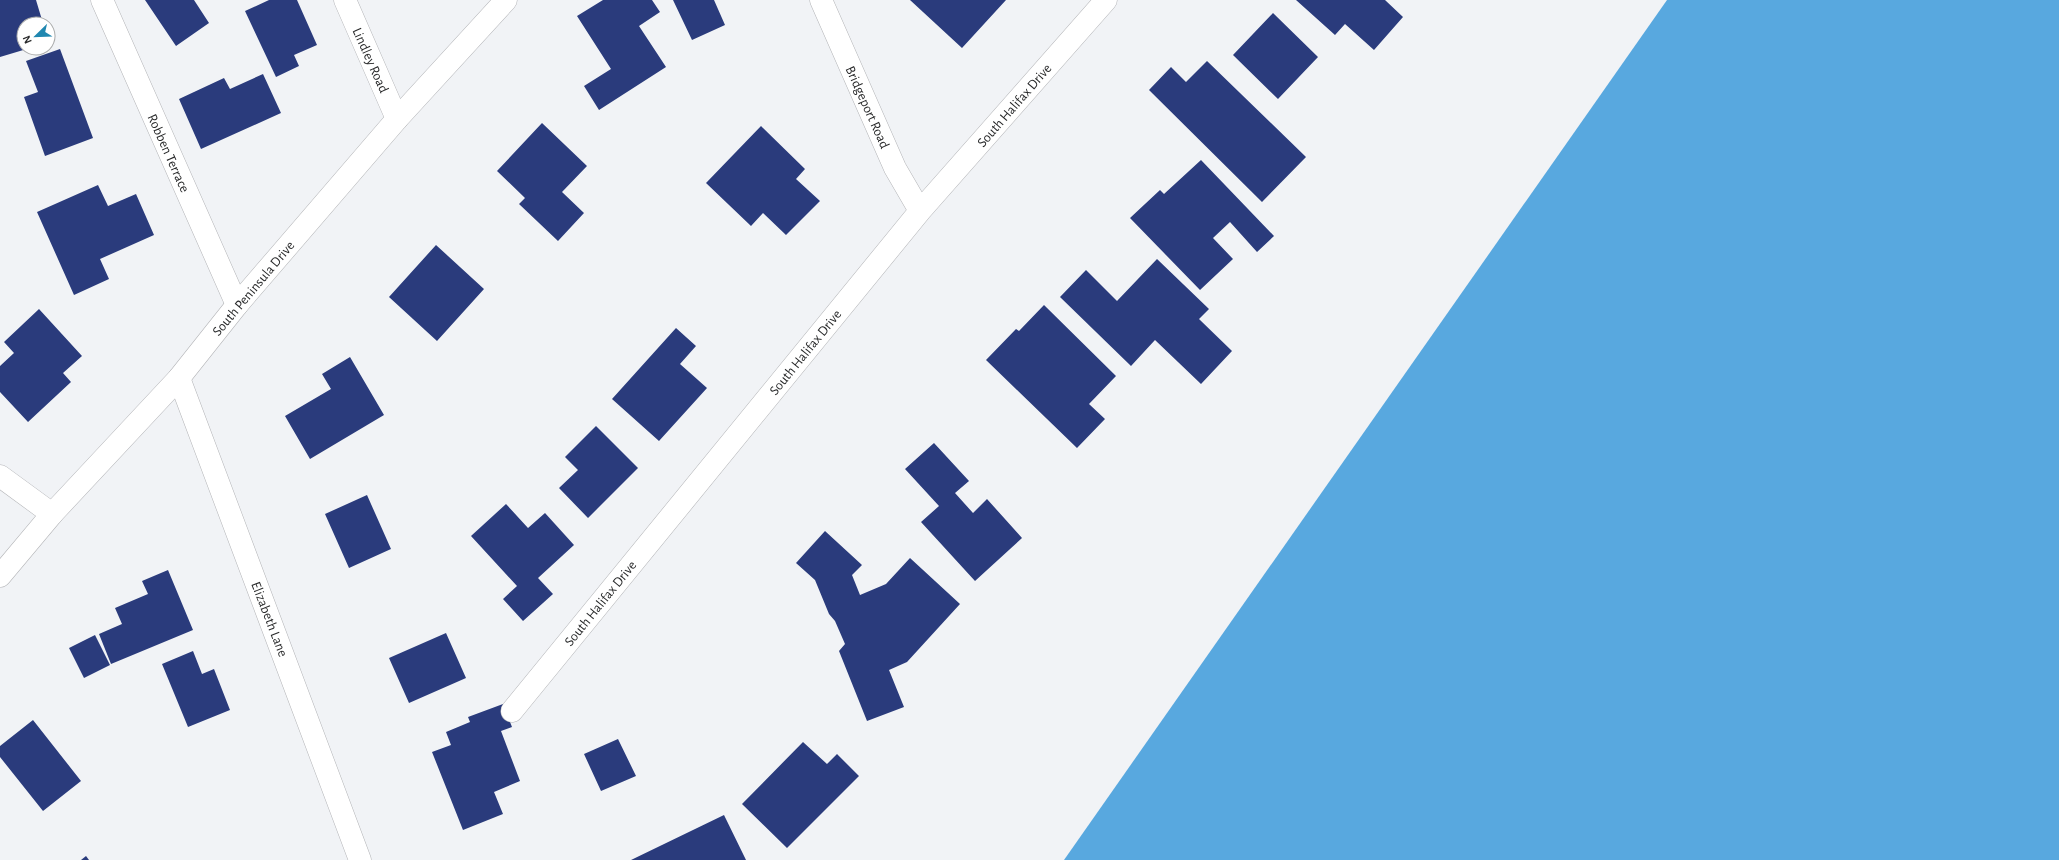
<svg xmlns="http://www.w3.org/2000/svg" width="2059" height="860" font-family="'Alegreya Sans',sans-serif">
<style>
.water{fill:#58a8df}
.building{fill:#2a3b7c}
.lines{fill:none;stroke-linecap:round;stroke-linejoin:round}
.street-casing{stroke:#b3b4b7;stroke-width:23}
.secondary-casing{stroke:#b3b4b7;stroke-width:23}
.street{stroke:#fff;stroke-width:22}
.secondary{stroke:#fff;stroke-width:22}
.labels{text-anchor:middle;stroke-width:4;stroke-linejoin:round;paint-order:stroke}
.street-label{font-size:14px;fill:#292a2b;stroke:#fff}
</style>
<rect width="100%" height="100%" fill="#f1f3f6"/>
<path class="water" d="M1667,0H2059V860H1064Z"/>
<path class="building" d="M0,0H36L42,20L22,25L24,48H30L0,57Z
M145,0H194L209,23L176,46Z
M269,0H297L317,45L294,55L299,66L276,77L245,11Z
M603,0H652L660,12L639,26L666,67L599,110L584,86L611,69L577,16Z
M673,0H714L725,25L692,40Z
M910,0H1006L962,48Z
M1296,0H1385L1403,17L1374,50L1345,24L1335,35Z
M1273,13L1318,57L1278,99L1233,55Z
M60,49L93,138L45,156L24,97L38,92L26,61Z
M1207,61L1306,157L1262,202L1149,90L1171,67L1186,82Z
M263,74L281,113L201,149L179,99L224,78L230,89Z
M542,123L587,166L562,192L584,213L558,241L519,204L525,198L497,171Z
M761,126L805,169L796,179L820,201L786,235L763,213L751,226L706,183Z
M1201,160L1274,236L1257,252L1230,222L1213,238L1233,259L1200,290L1130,218L1160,190L1164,194Z
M98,185L108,206L136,194L154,235L100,259L109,279L74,295L37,212Z
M436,245L484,289L437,341L389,297Z
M1157,259L1209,309L1199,319L1232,351L1201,384L1155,340L1131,366L1060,297L1086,270L1117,301Z
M1044,305L1116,376L1089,404L1105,419L1077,448L986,360L1016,329L1019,331Z
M39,309L82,356L63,373L71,382L28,422L0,392V366L14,353L4,342Z
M676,328L696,346L680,364L707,388L659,441L612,399Z
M350,357L384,415L310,459L285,416L331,389L322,374Z
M596,426L638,468L588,518L559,488L578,470L565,457Z
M934,443L969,481L955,493L973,513L987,499L1022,538L975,581L921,522L939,506L905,469Z
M367,495L391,549L349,568L325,514Z
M506,504L528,528L545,513L574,545L538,578L553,594L523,621L503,599L517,586L471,536Z
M825,531L862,565L852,575L860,595L886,584L910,558L960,604L907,662L889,670L904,707L867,721L839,651L845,644L835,621L829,614L815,580L796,563Z
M168,570L193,630L111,664L99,634L122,624L115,608L148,594L142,581Z
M446,633L466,678L409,703L389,658Z
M95,635L110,665L84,678L69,648Z
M193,651L202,674L214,669L230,710L188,727L162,664Z
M503,704L512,727L501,731L520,781L494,792L503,814L463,830L432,752L451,745L446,732L470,722L468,717Z
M33,720L81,781L43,811L0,757V746Z
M618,739L636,776L601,791L584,754Z
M803,742L827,764L837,754L859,776L787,848L742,804Z
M724,815L746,860H631Z
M86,856L89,860H81Z"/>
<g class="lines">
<g class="street-casing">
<path id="street" d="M102,0L237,305
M345,0L397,119
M821,0L895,168L920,211
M179,378L360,860
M0,476L52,514
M512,711L920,211L1106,0"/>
</g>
<g class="secondary-casing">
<path id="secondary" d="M0,576L52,514L179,378L237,305L397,119L506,0"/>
</g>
<use href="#street" class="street"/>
<use href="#secondary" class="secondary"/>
</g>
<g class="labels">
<g class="street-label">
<text transform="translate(371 60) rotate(66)" y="5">Lindley Road</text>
<text transform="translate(1014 105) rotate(-49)" y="5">South Halifax Drive</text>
<text transform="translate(868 107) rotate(66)" y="5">Bridgeport Road</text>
<text transform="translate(169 153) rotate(66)" y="5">Robben Terrace</text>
<text transform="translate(253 288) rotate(-50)" y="5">South Peninsula Drive</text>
<text transform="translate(805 352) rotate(-51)" y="5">South Halifax Drive</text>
<text transform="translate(600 603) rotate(-51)" y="5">South Halifax Drive</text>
<text transform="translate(270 619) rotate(69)" y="5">Elizabeth Lane</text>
</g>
</g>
<g transform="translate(36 36) rotate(247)"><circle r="19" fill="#ffffff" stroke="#a9aaaa"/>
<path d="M0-3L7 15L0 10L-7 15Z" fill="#2087b0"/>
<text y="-6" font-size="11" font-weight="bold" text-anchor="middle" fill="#292a2b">N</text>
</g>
</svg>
